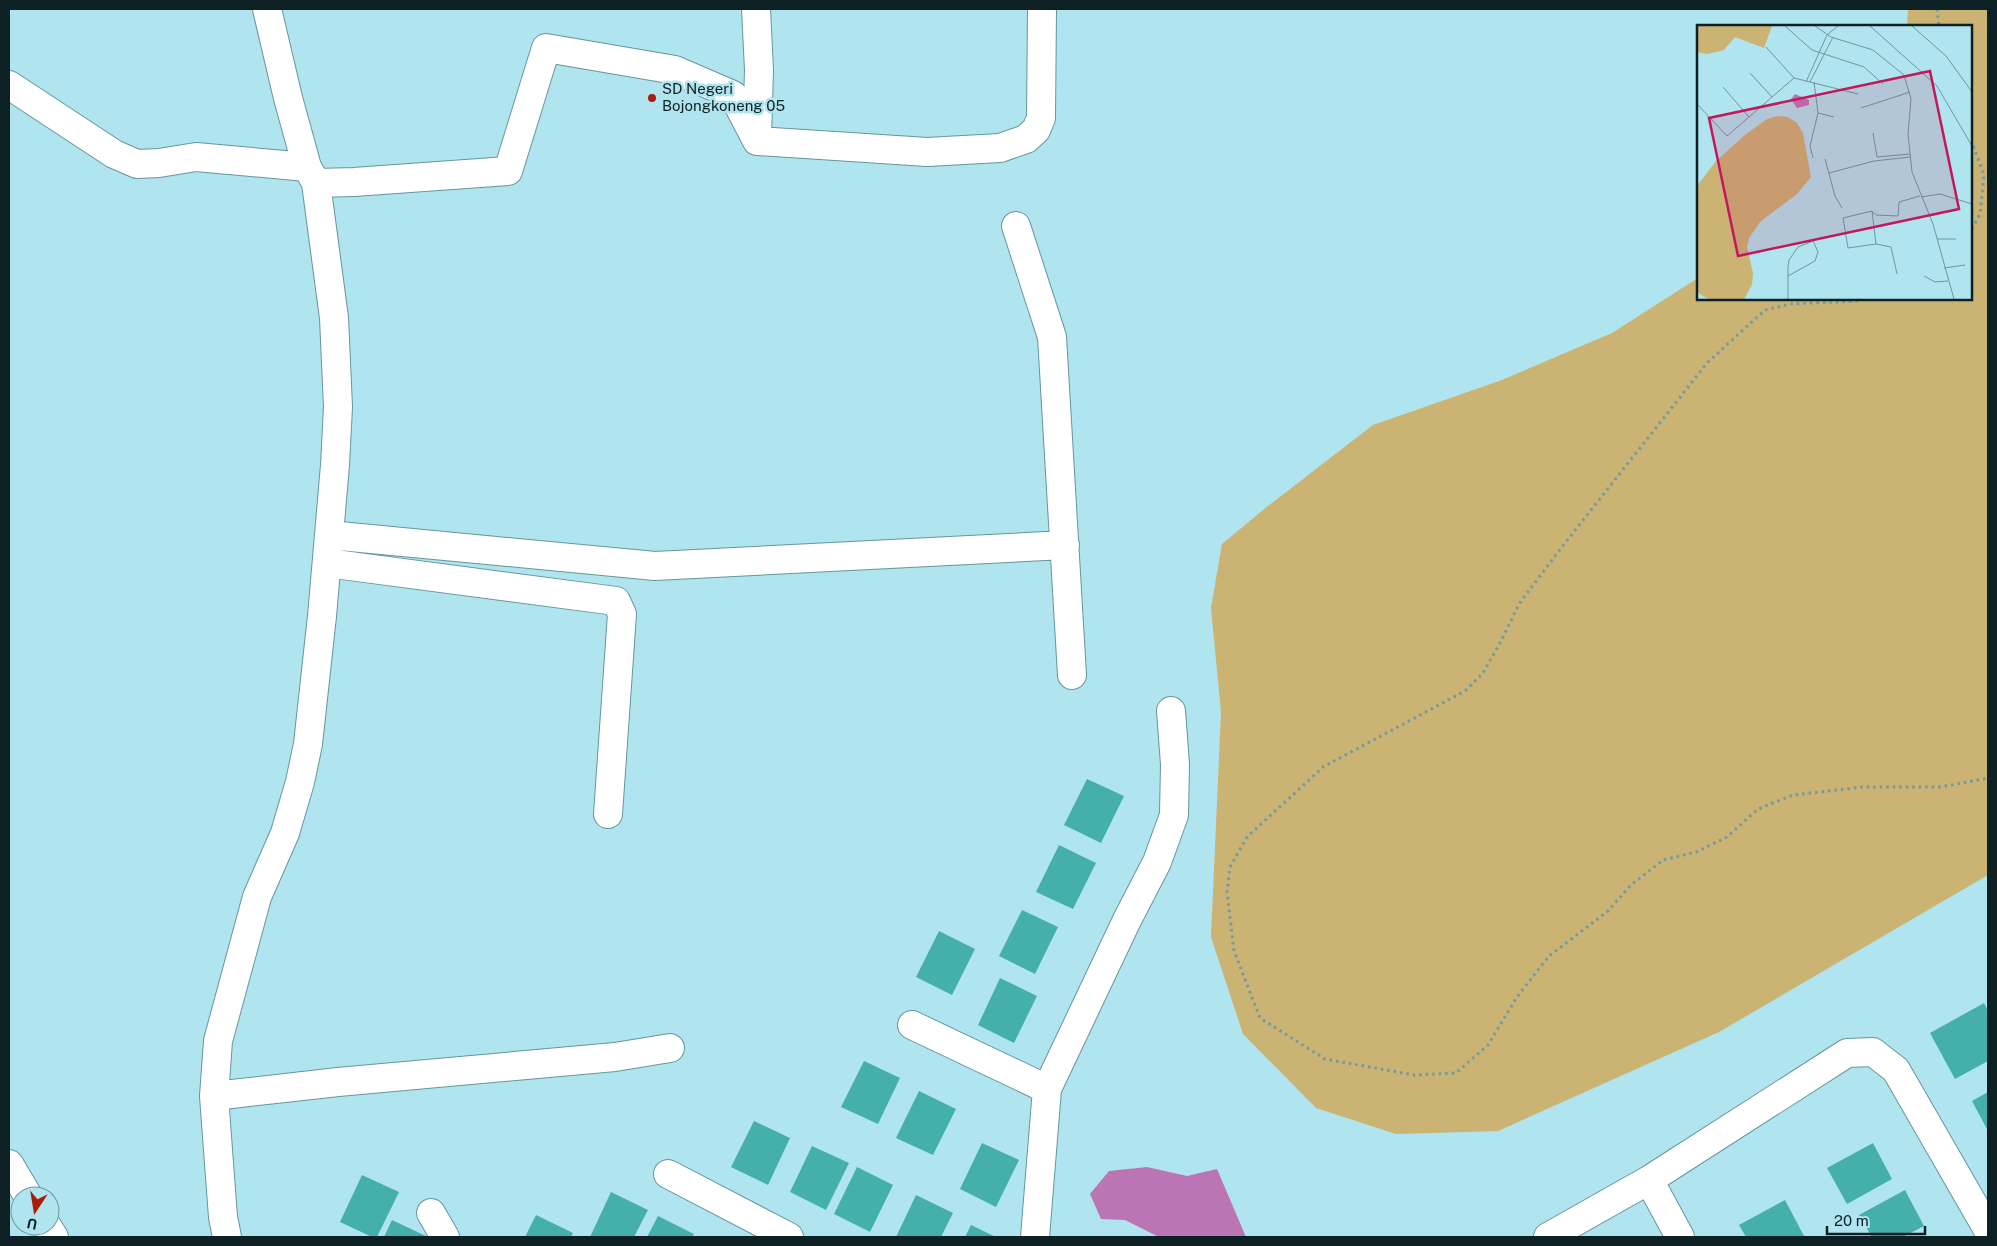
<svg xmlns="http://www.w3.org/2000/svg" width="1997" height="1246" font-family="'Public Sans',sans-serif">
<style>
.green{fill:#cab373}
.water{fill:#bc75b4}
.building{fill:#45b0ab}
.lines{fill:none;stroke-linecap:round;stroke-linejoin:round}
.minor-casing{stroke:#6596a0;stroke-width:30}
.path{stroke:#729aa2;stroke-width:3;stroke-dasharray:2.5 4;stroke-linecap:butt}
.minor{stroke:#fff;stroke-width:28}
.poi-dot{fill:#ac1c0a;stroke:#b0e4ee;stroke-width:2}
.labels{text-anchor:middle;stroke-width:5;stroke-linejoin:round;paint-order:stroke}
.poi-label{font-size:15px;fill:#0d2125;stroke:#b0e4ee;text-anchor:start}
.inset-road{fill:none;stroke:#6f969e;stroke-width:1}
.view{fill:#c2185b;fill-opacity:0.15;stroke:#c2185b;stroke-width:2.5}
.inset-edge{fill:none;stroke:#0d2125;stroke-width:2.5}
</style>
<rect width="100%" height="100%" fill="#b0e4ee"/>
<path class="green" d="M1908,9H1988V875L1719,1032L1498,1131L1396,1134L1316,1108L1243,1034L1211,937L1221,712L1211,608L1222,544L1268,506L1373,425L1502,380L1612,333L1698,278V299H1971V26H1907Z"/>
<path class="water" d="M1147,1167L1187,1176L1217,1169L1246,1237H1159L1125,1220L1101,1219L1090,1194L1109,1171Z"/>
<path class="building" d="M1087,779L1124,796L1101,843L1064,825Z
M1059,845L1096,863L1073,909L1036,892Z
M1022,910L1058,927L1035,974L999,956Z
M939,931L975,949L952,995L916,977Z
M1000,978L1037,996L1014,1043L978,1025Z
M1984,1003L1988,1011V1061L1955,1079L1930,1033Z
M864,1061L900,1078L878,1124L841,1107Z
M919,1091L956,1109L933,1155L896,1138Z
M1988,1092V1131L1972,1101Z
M754,1121L790,1138L768,1185L731,1167Z
M982,1143L1019,1160L996,1207L960,1189Z
M1873,1143L1892,1179L1847,1204L1827,1168Z
M812,1146L849,1163L826,1210L790,1192Z
M857,1167L893,1185L870,1232L834,1214Z
M362,1175L399,1192L377,1237H372L340,1222Z
M1905,1190L1924,1226L1903,1237H1872L1859,1215Z
M611,1192L648,1210L634,1237H590Z
M916,1195L953,1213L941,1237H896Z
M1785,1200L1804,1236L1801,1237H1746L1739,1225Z
M536,1215L573,1233L571,1237H525Z
M658,1216L694,1234L692,1237H647Z
M392,1220L428,1237H384Z
M971,1225L996,1237H965Z"/>
<g class="lines">
<g class="minor-casing">
<path id="minor" d="M756,9L759,70L757,137
M9,85L114,154L137,164L159,163L196,157L307,167
M757,141L927,152L1000,148L1026,139L1036,130L1041,118L1042,9
M316,183L354,182L508,171L546,48L675,70L733,95L757,141
M1016,226L1052,337L1072,675
M329,535L655,566L1065,545
M327,563L616,601L622,614L608,814
M912,1025L1047,1089
M214,1096L338,1082L615,1057L670,1048
M9,1164L28,1196
M668,1174L789,1237
M1649,1180L1680,1237
M431,1213L445,1237
M47,1226L54,1237
M227,1237L223,1217L214,1096L218,1041L257,897L285,833L300,782L308,744L322,616L335,465L338,407L334,318L316,183L307,167L288,98L267,9
M1035,1237L1047,1089L1127,920L1157,862L1174,815L1175,764L1171,711
M1548,1237L1649,1180L1847,1053L1873,1052L1896,1070L1988,1230"/>
</g>
<path class="path" d="M1937,9L1939,26
M1971,140L1984,175L1980,214L1971,231
M1864,299L1858,301L1790,304L1765,310L1707,363L1558,552L1519,604L1501,641L1483,673L1465,691L1323,767L1247,837L1230,867L1227,892L1234,951L1260,1018L1325,1059L1414,1075L1456,1073L1488,1045L1517,997L1549,956L1608,911L1631,885L1663,860L1696,852L1727,837L1758,809L1793,795L1862,787H1941L1988,778"/>
<use href="#minor" class="minor"/>
</g>
<circle class="poi-dot" cx="652" cy="98" r="5"/>
<g class="labels">
<g class="poi-label">
<text x="662" y="94">SD Negeri<tspan x="662" dy="17">Bojongkoneng 05</tspan></text>
</g>
</g>
<g transform="translate(1697 25)">
<rect width="275" height="275" fill="#b0e4ee"/>
<path d="M0,1H75L67,23L38,12L27,25L10,29L0,27ZM81,91L91,92L100,98L106,108L114,152L100,169L63,197L52,213L50,222L56,248L55,260L47,274H11L0,267V161L19,136L48,110L70,94Z" fill="#cab373"/>
<path d="M98,69L112,75V80L100,83L94,74Z" fill="#bc75b4"/>
<path class="inset-road" d="M88,1L115,25L167,42L186,59M118,1L134,12L176,25L207,50L214,74L211,109L215,147L236,199L257,274M173,1L240,61L275,121M215,1L249,31L275,67M69,22L97,53M53,48L75,72M109,57L130,10L141,1M113,57L136,12M26,62L52,92M0,79L30,111L97,53L161,69M164,83L213,67M121,88L137,92M176,108L180,132L213,129M116,133L113,121L121,88L117,57M128,134L138,171L145,183M132,148L177,136L213,132M224,172L243,169L275,179M175,186L179,219L151,223L146,193L175,186L179,190L201,191L202,177L223,171M240,214H259M179,219L194,222L200,249M247,243L268,240M91,251L118,236L121,227L116,216L101,222L92,235L91,242V274M227,251L238,257L251,256"/>
<path class="view" d="M233,46L262,184L41,231L12,93Z"/>
<rect width="275" height="275" class="inset-edge"/>
</g>
<rect width="1997" height="1246" fill="none" stroke="#0d2125" stroke-width="20"/>
<g transform="translate(35 1211) rotate(192)"><circle r="24" fill="#b0e4ee" stroke="#6f969e"/>
<path d="M0-4L9 19L0 12L-9 19Z" fill="#ac1c0a"/>
<text y="-8" font-size="14" font-weight="bold" text-anchor="middle" fill="#0d2125">U</text>
</g>
<path d="M1827 1226v8h98v-8" fill="none" stroke="#0d2125" stroke-width="2.5"/>
<text x="1834" y="1226" font-size="15" fill="#0d2125" stroke="#b0e4ee" stroke-width="4" paint-order="stroke">20 m</text>
</svg>
